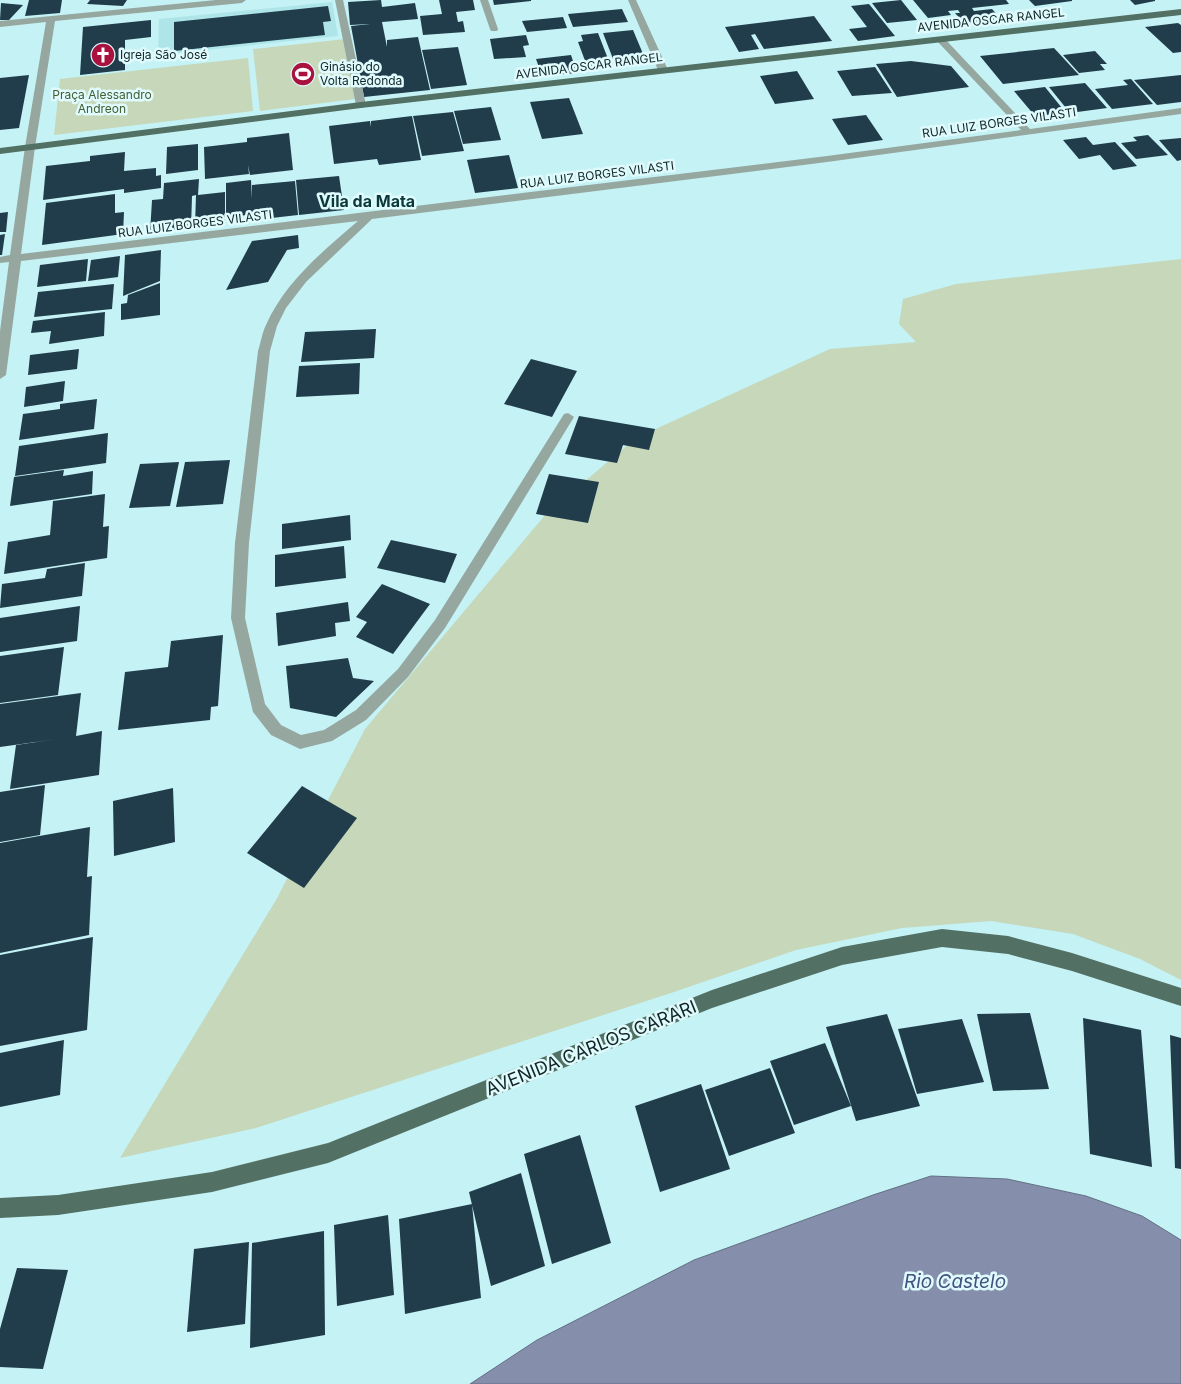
<svg xmlns="http://www.w3.org/2000/svg" width="1181" height="1384" font-family="Inter,sans-serif">
<style>
.built{fill:#aee5e9}
.green{fill:#c6d7ba}
.water{fill:#858fab;stroke:#626f83}
.building{fill:#213d4c}
.lines{fill:none;stroke-linecap:round;stroke-linejoin:round}
.minor{fill:#96a79f;fill-rule:evenodd}
.major{fill:#527063;fill-rule:evenodd}
.labels{text-anchor:middle;stroke-width:5;stroke-linejoin:round;paint-order:stroke}
.far-street-label{font-size:12px;fill:#122425;stroke:#e0fbfd}
.far-poi-label{font-size:12px;fill:#122425;stroke:#e0fbfd;text-anchor:start}
.far-park-label{font-size:12px;fill:#445d31;stroke:#e0fbfd}
.far-district-label{font-size:16px;font-weight:bold;fill:#0b393b;stroke:#e0fbfd}
.near-street-label{font-size:18px;fill:#122425;stroke:#e0fbfd}
.near-water-label{font-size:19px;font-style:italic;fill:#44527d;stroke:#e0fbfd}
</style>
<rect width="100%" height="100%" fill="#c4f2f5"/>
<path class="built" d="M332,2L338,36L158,55L159,19Z"/>
<path class="green" d="M345,39L355,99L260,111L253,49Z
M248,58L253,111L54,135L60,79Z
M1181,259V980L1140,959L1073,934L991,921L902,928L796,950L674,992L256,1128L120,1158L276,900L365,729L546,514L636,438L830,349L916,342L899,324L903,299L956,284Z"/>
<path class="water" d="M931,1176L1007,1179L1086,1196L1142,1216L1181,1240V1384H470L537,1340L694,1260L873,1195Z"/>
<path class="building" d="M29,0H62L60,13L25,16Z
M90,0H127L123,6L87,4Z
M381,0L382,7L415,3L418,19L382,22L387,47V40L418,37L430,90L364,97L351,26L370,24L350,25L348,2Z
M439,0H473L475,10L456,12L458,22L463,21L465,32L423,35L420,16L442,14Z
M493,0H531V1L494,5Z
M901,0L917,20L887,23L872,3Z
M913,0H1006L1009,4L972,8L974,11L992,9L1001,19L964,23L955,13H960L958,10L948,11L951,15L928,18Z
M1029,0H1072V1L1035,6Z
M1130,0H1155V1L1135,5Z
M1,3L23,5L9,20H0Z
M869,4L895,36L858,41L849,29L867,27L851,6Z
M328,6L331,21L323,22L325,35L174,51V22Z
M622,9L628,22L573,27L568,14Z
M814,16L832,41L764,49L755,34L751,35L759,49L739,52L725,27Z
M563,17L567,28L527,32L522,21Z
M151,20V37L125,40V70L80,75L83,27Z
M1178,23L1181,25V52L1173,53L1145,27Z
M633,30L646,61L615,64L603,33Z
M598,33L610,64L587,66L578,42L583,41L581,35Z
M526,35L529,45L523,46L526,57L494,59L490,39Z
M458,47L467,85L431,89L422,50Z
M1054,48L1079,75L1003,84L980,56Z
M1095,51L1107,64H1100L1105,70L1079,73L1063,55Z
M571,55L577,73L542,76L536,59Z
M911,61L951,66L969,87L897,97L876,64Z
M875,67L892,93L852,96L837,71Z
M797,71L814,99L775,104L760,76Z
M29,75L19,128L0,130V78Z
M1181,75V102L1157,105L1134,80Z
M1131,79L1153,104L1112,109L1095,89L1128,85L1123,80Z
M1085,83L1107,108L1070,113L1049,87Z
M1045,87L1066,113L1035,116L1014,91Z
M569,98L583,134L542,139L530,102Z
M491,107L501,140L463,144L454,111Z
M453,112L464,151L422,156L413,116Z
M866,115L883,140L848,145L832,119Z
M412,116L421,160L379,165L377,159L334,164L329,126L370,121L371,127V121Z
M289,133L293,170L250,175L248,165L249,174L205,179L204,147L247,142V138Z
M1148,135L1168,155L1136,159L1121,143L1137,141L1133,137Z
M1086,137L1093,145L1115,142L1137,166L1113,170L1100,155L1079,159L1063,140Z
M1181,138V160L1177,161L1159,140Z
M198,144V170L166,174L167,147Z
M125,152L124,171L156,168V176L161,175V188L124,193V189L43,200L46,166L90,161V156Z
M509,155L518,188L475,193L467,160Z
M339,176L344,210L299,215L296,180Z
M199,179L198,195L225,192V223L195,226L196,195L192,196L191,228L150,233L152,200L163,199L164,183Z
M251,180L252,199V185L295,181L298,215L253,220V214L226,218V183Z
M115,194V213L124,212L123,234L42,245L46,203Z
M8,212L6,232H0V213Z
M5,234L2,255H0V235Z
M298,235L299,248L287,250L268,282L226,290L252,241Z
M161,250L160,281L123,296L125,255Z
M120,256L118,277L88,281L91,260Z
M88,259L86,281L37,287L40,265Z
M160,283V315L121,320V304L127,303L128,295Z
M114,284L112,309L34,317L38,292Z
M105,312L104,336L49,344L51,331L31,333L33,321Z
M376,329L374,358L301,362L305,332Z
M79,349L77,369L28,375L30,355Z
M531,359L577,371L552,417L504,404Z
M360,363L359,394L296,397L299,366Z
M65,381L63,401L24,407L26,387Z
M97,399L94,429L19,440L23,414L60,409V404Z
M579,416L655,429L649,450L623,445L617,463L565,454Z
M108,433L106,463L15,476L19,446Z
M230,460L223,504L176,507L185,462Z
M179,462L170,506L129,508L140,464Z
M64,470L63,476L93,471L92,494L10,506L14,477Z
M549,474L599,482L588,523L536,514Z
M105,494L103,527L109,526L107,558L4,574L8,542L50,535L53,501Z
M350,515L351,540L282,549V524Z
M391,540L457,554L445,583L377,568Z
M344,546L346,578L275,587V555Z
M85,563L82,596L0,608L2,584L45,578L47,569Z
M382,584L430,604L393,654L356,637L367,622L356,617Z
M348,602L350,621L335,623L336,636L278,646L276,613Z
M80,606L77,641L0,652V618Z
M223,635L218,706L211,707L210,720L118,730L125,672L168,667L171,641Z
M64,647L58,695L0,703V656Z
M348,658L353,678L374,681L336,717L290,708L286,666Z
M81,693L76,736L102,731L99,775L10,789L16,745L57,739L0,747V704Z
M45,785L40,835L0,842V792Z
M302,786L357,818L304,888L247,853Z
M173,788L175,842L114,856L113,801Z
M90,827L87,877L92,876L89,935L0,953V843Z
M93,937L87,1030L0,1046V955Z
M1030,1013L1049,1089L993,1091L977,1014Z
M887,1014L920,1106L856,1121L826,1027Z
M1083,1018L1141,1030L1152,1167L1090,1154Z
M962,1019L984,1082L917,1094L898,1029Z
M1170,1035L1181,1038V1169L1175,1168Z
M64,1040L60,1095L0,1107V1053Z
M825,1043L851,1106L794,1125L770,1061Z
M770,1068L795,1133L729,1156L705,1090Z
M701,1084L730,1169L660,1192L635,1106Z
M580,1135L611,1243L552,1264L524,1154Z
M521,1173L545,1266L491,1286L469,1192Z
M472,1204L481,1298L405,1314L399,1219Z
M388,1215L394,1295L337,1306L334,1225Z
M324,1231L325,1335L250,1348L252,1243Z
M249,1242L245,1324L187,1332L194,1249Z
M17,1268L68,1270L43,1369L0,1367V1329Z"/>
<g class="lines">
<path class="minor" d="M216,0H246L242,3L55,21L35,147L21,254L827,156L1021,130L937,41V37H943L1030,129L1181,108V114L827,162L372,219L306,282L286,308L277,326L270,351L249,543L245,618L265,704L281,725L301,735L324,730L356,710L398,669L435,620L564,414L568,413L574,417L445,628L408,677L366,720L332,741L300,749L271,735L253,712L231,618L235,543L258,351C261,342 262,333 266,325C285,282 323,251 358,221L21,261L6,375L0,379V331L9,262L0,263V257L10,255L25,147L46,22L0,27V21Z
M335,0H343L366,105L364,107L361,108L356,105Z
M480,0H488L498,29L497,31H491L490,29Z
M628,0H636L668,70L666,72L663,73L658,70Z"/>
<path class="major" d="M1181,9V15L361,108L0,154V148L361,102Z
M942,929L1008,936L1072,953L1181,988V1006L1072,971L1008,954L942,947L842,965L712,1008L328,1163L212,1192L58,1215L0,1218V1198L58,1195L212,1172L328,1143L712,990L842,947Z"/>
</g>
<defs>
<g id="church-disc" transform="scale(1.25)"><circle r="9.5" fill="#a9123f" stroke="#e0fbfd"/><path d="M-1.2-6h2.4v3.5h3.3v2.4h-3.3V6h-2.4V-.1h-3.3v-2.4h3.3Z" fill="#fff"/></g>
<g id="stadium-disc" transform="scale(1.25)"><circle r="9.5" fill="#a9123f" stroke="#e0fbfd"/><path d="M0-5a6.5 5 0 1 0 0 10a6.5 5 0 1 0 0-10ZM-3.5-1.8h7v3.6h-7Z" fill="#fff"/></g>
</defs>
<g fill-rule="evenodd">
<use href="#church-disc" x="103" y="55"/>
<use href="#stadium-disc" x="303" y="74"/>
</g>
<g class="labels">
<g class="far-street-label">
<text transform="translate(991 20) rotate(-6)" y="4">AVENIDA OSCAR RANGEL</text>
<text transform="translate(589 66) rotate(-7)" y="4">AVENIDA OSCAR RANGEL</text>
<text transform="translate(999 123) rotate(-8)" y="4">RUA LUIZ BORGES VILASTI</text>
<text transform="translate(597 175) rotate(-7)" y="4">RUA LUIZ BORGES VILASTI</text>
<text transform="translate(195 224) rotate(-7)" y="4">RUA LUIZ BORGES VILASTI</text>
</g>
<g class="far-poi-label">
<text x="120" y="59">Igreja São José</text>
<text x="320" y="71">Ginásio do<tspan x="320" dy="14">Volta Redonda</tspan></text>
</g>
<g class="far-park-label">
<text x="102" y="99">Praça Alessandro<tspan x="102" dy="14">Andreon</tspan></text>
</g>
<g class="far-district-label">
<text x="367" y="207">Vila da Mata</text>
</g>
<g class="near-street-label">
<text transform="translate(591 1048) rotate(-22)" y="6">AVENIDA CARLOS CARARI</text>
</g>
<g class="near-water-label">
<text x="955" y="1288">Rio Castelo</text>
</g>
</g>
</svg>
